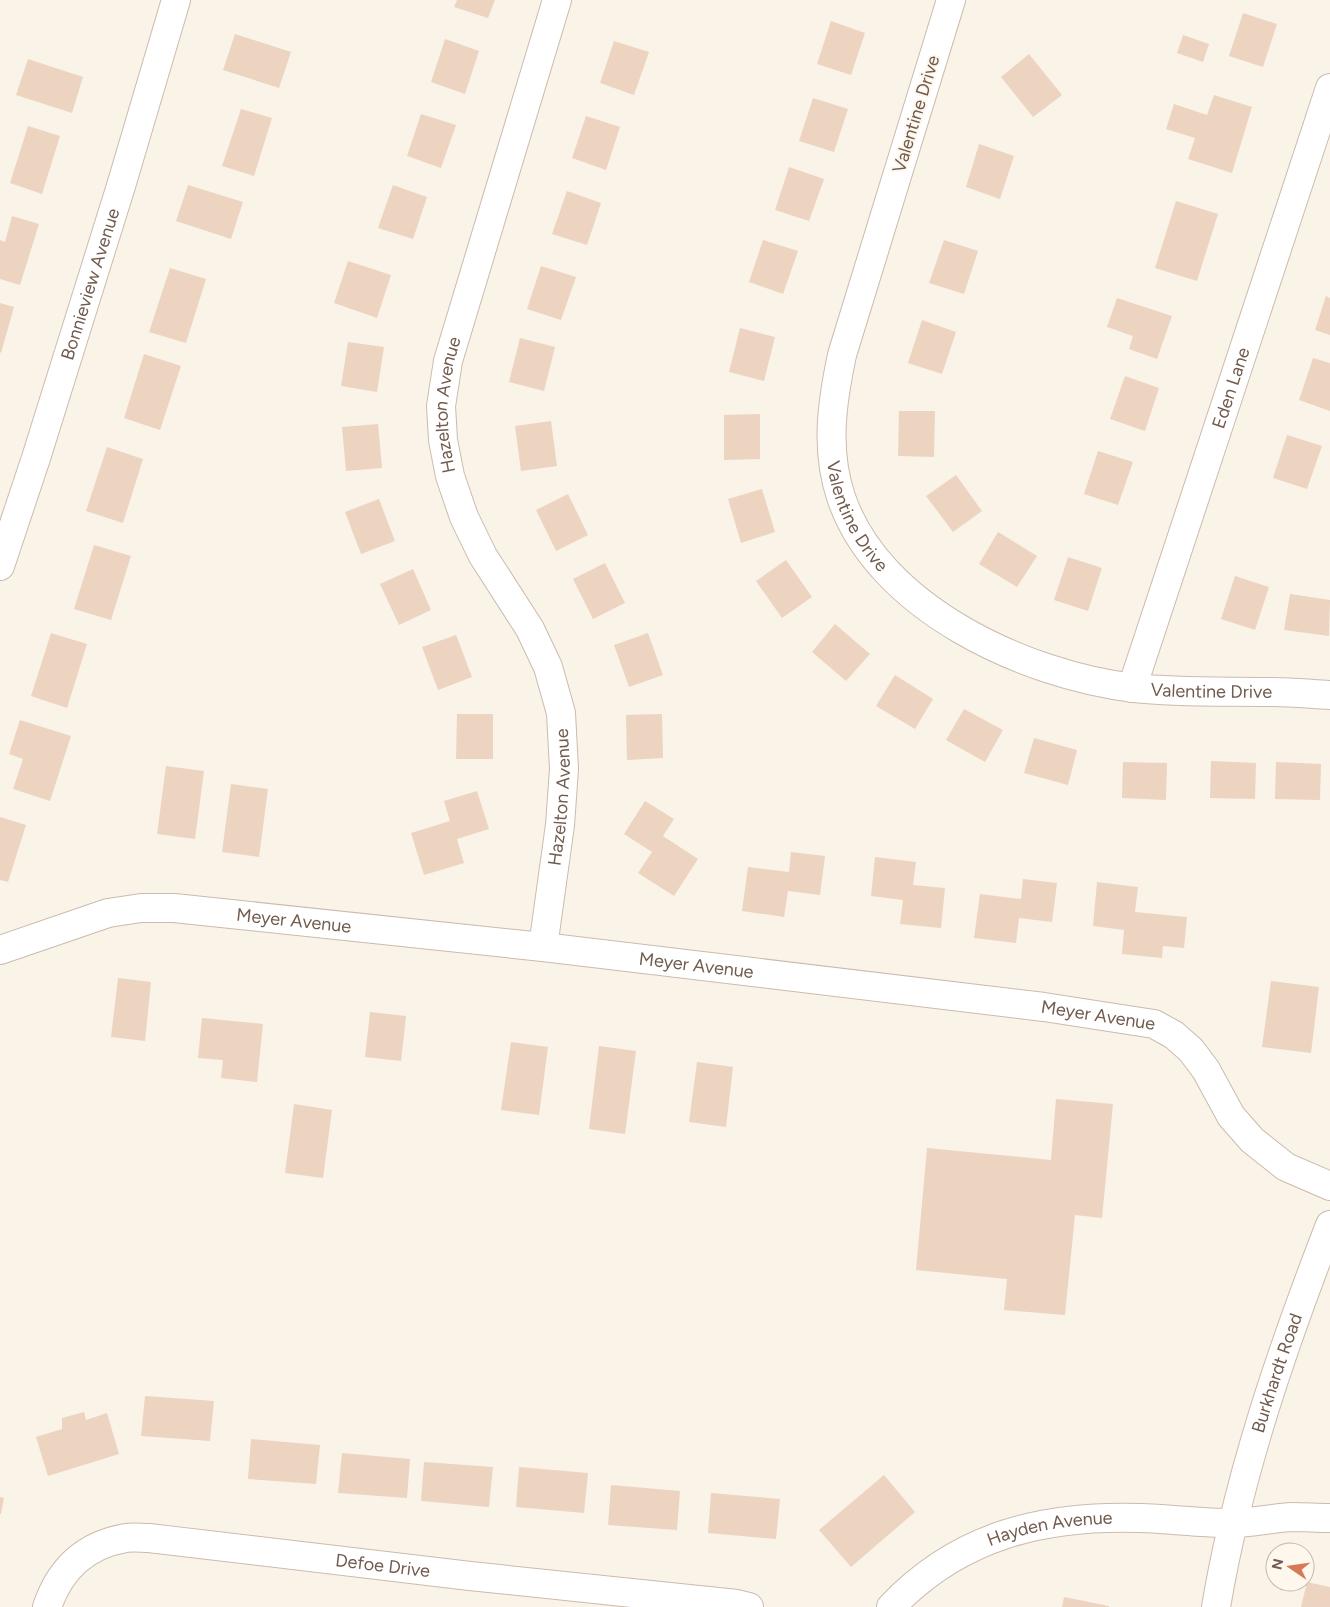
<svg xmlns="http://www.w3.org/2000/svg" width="1330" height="1607" font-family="Figtree,sans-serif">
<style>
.building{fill:#ecd4c1}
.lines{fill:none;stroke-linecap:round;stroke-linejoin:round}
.minor-casing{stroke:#cbbbae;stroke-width:30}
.minor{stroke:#fff;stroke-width:28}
.labels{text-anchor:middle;stroke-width:4;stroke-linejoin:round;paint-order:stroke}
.street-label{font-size:18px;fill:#715b4e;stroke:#fdf7ed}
</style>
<rect width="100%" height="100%" fill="#faf3e7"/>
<path class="building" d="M457,0H495L488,18L454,7Z
M1243,13L1277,24L1263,67L1229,56Z
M831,21L865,33L851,75L817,64Z
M235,34L291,52L279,88L223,70Z
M1183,35L1209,44L1203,62L1177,53Z
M445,39L479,51L465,94L431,82Z
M614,41L649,52L634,95L600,83Z
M1029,54L1062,95L1033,117L1001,77Z
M28,59L83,77L72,113L16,95Z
M1214,95L1252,107L1232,173L1188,159L1195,138L1166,129L1174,104L1207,115Z
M813,98L848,109L834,152L799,141Z
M241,109L272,118L254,176L222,166Z
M421,114L456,125L441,168L407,156Z
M586,116L620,127L606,170L572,158Z
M28,126L60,136L42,194L10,183Z
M979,144L1014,156L1000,199L966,187Z
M789,167L824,179L809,221L775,210Z
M188,185L243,202L231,239L176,221Z
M393,185L427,197L413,239L378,228Z
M567,191L601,203L587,245L552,234Z
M1176,201L1218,214L1197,281L1155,268Z
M12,216L39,224L20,285L0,279V240L5,242Z
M763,240L798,251L783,294L749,282Z
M944,240L978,251L964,294L929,283Z
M348,261L391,275L377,318L334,303Z
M541,266L576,277L561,320L527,309Z
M170,268L206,279L186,343L149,332Z
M1326,296L1330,298V335L1315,330Z
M1117,298L1172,316L1157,359L1129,349L1133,336L1107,327Z
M0,303L14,307L1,353L0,352Z
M922,320L956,332L942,374L908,363Z
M740,328L775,337L764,381L729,372Z
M520,338L555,347L544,391L509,382Z
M348,342L384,347L377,392L341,386Z
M144,354L181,366L160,430L124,418Z
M1313,358L1330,363V411L1299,400Z
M1125,376L1159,388L1145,431L1110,419Z
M899,411H935L934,457L898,456Z
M760,414V459L724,460V415Z
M551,421L557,466L521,471L515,426Z
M378,424L382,468L346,471L342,427Z
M1287,435L1322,446L1307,489L1273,478Z
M107,447L143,459L123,523L86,511Z
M1098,451L1133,462L1118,505L1084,494Z
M956,475L982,511L953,532L926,496Z
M762,489L775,532L741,543L728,499Z
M568,494L588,535L556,551L536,510Z
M379,499L395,541L361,554L345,512Z
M998,532L1037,556L1017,587L979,564Z
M94,545L131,556L111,620L74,609Z
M1068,557L1102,568L1088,611L1054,600Z
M786,560L812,597L782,618L756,581Z
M605,563L625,603L593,619L573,579Z
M413,569L431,610L399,625L380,584Z
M1235,576L1269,587L1255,630L1221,619Z
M1290,594L1330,600L1329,636L1284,630Z
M835,624L870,654L846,681L812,652Z
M51,633L87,644L67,708L31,696Z
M648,633L663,675L629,687L614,645Z
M456,635L472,677L438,690L422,647Z
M895,675L933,699L915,729L876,706Z
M964,709L1003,730L985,762L946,740Z
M457,714H493V759H456Z
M662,714L663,758L627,760L626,715Z
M20,720L71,736L50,801L13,789L23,759L9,754Z
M1034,738L1077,750L1068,785L1024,773Z
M1211,761L1256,763L1255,799L1210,798Z
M1123,762L1167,763L1166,800L1122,798Z
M1276,762L1321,764L1320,800L1275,799Z
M166,766L204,771L195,839L157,834Z
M231,784L268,789L259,857L222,852Z
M477,791L489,829L457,839L464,863L424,875L411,833L450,821L444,801Z
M645,801L674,819L663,836L698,859L674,896L638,873L652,852L624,834Z
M0,817L26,825L8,882L0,880Z
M791,852L825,856L820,895L788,891L784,917L742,911L748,867L789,872Z
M875,857L916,862L913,885L945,888L941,928L900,924L903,900L871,896Z
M1023,879L1057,883L1052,922L1019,918L1016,943L974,938L980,894L1021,899Z
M1097,882L1138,887L1135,912L1187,917L1184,948L1163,946L1162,958L1122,954L1124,930L1093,926Z
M118,978L151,982L145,1041L111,1037Z
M1271,981L1319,987L1311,1053L1262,1047Z
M370,1012L406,1016L401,1061L365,1057Z
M202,1018L263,1024L257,1082L221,1078L223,1060L198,1058Z
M511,1042L548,1047L539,1115L501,1110Z
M599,1046L636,1051L625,1134L589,1129Z
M697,1062L733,1067L726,1127L689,1122Z
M1056,1099L1113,1104L1102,1218L1075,1215L1065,1315L1004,1310L1007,1279L916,1270L927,1148L1051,1160Z
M294,1104L332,1110L323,1178L285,1173Z
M145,1396L214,1401L210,1441L141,1436Z
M84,1412L86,1420L107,1413L119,1454L48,1476L36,1437L62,1429V1418Z
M251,1439L320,1445L316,1484L248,1479Z
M342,1453L410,1459L407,1498L338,1493Z
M424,1462L493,1467L489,1507L421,1501Z
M519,1467L588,1473L584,1513L516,1507Z
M884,1475L915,1512L851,1567L819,1530Z
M611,1485L680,1491L677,1530L608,1525Z
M711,1493L780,1499L776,1539L708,1533Z
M0,1497L4,1498L1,1514H0Z
M1307,1582L1330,1587V1607H1301Z
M1064,1597L1109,1606V1607H1062Z"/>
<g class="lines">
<g class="minor-casing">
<g id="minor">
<path id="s1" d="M951,0L842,355C832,402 825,450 841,497C878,608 1025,675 1134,688C1181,693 1226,691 1273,692C1292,692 1311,694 1330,695"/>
<path id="s2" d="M0,566L36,458L121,186L176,0"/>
<path id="s3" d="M1132,688L1330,88"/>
<path id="s4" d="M543,947L560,825L564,769L561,713L548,667L530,629L483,556L464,517L450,476L443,440L441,406L448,361L557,0"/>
<path id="s5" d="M0,950L108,913L141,908H174L543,947L1044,1007L1154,1024L1174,1035L1191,1050L1206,1070L1231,1116L1252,1140L1286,1167L1330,1186"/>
<path id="s6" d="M47,1607C60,1569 85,1545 126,1538C133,1537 142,1538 149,1538L470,1576L737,1604L749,1607"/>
<path id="s7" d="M891,1607C959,1535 1044,1515 1140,1518C1171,1519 1201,1523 1231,1523C1252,1523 1272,1518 1292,1517C1305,1517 1317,1518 1330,1518"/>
<path id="s8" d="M1216,1607C1238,1476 1282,1349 1330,1225"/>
</g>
</g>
<use href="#minor" class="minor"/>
</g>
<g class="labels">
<g class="street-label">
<text transform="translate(916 114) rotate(-73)" y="6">Valentine Drive</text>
<text dy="6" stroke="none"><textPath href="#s2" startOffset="296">Bonnieview Avenue</textPath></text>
<text dy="6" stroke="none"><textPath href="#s3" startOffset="316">Eden Lane</textPath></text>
<text dy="6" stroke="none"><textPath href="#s4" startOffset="571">Hazelton Avenue</textPath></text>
<text dy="6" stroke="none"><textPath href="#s1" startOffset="539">Valentine Drive</textPath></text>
<text dy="6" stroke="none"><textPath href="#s1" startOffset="959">Valentine Drive</textPath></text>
<text dy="6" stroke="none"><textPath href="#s4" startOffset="151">Hazelton Avenue</textPath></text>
<text dy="6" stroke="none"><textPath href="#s5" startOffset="301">Meyer Avenue</textPath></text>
<text dy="6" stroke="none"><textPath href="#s5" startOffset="706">Meyer Avenue</textPath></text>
<text dy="6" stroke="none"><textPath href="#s5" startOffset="1111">Meyer Avenue</textPath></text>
<text dy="6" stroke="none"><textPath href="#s8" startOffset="242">Burkhardt Road</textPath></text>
<text dy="6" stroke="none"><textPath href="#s7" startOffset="182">Hayden Avenue</textPath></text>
<text dy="6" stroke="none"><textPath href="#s6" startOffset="369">Defoe Drive</textPath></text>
</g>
</g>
<g transform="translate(1290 1567) rotate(283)"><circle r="24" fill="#fdf7ed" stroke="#c5b9ad"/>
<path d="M0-4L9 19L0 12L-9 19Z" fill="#d67959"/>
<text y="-8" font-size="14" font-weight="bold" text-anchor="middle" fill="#715b4e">N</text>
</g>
</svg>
